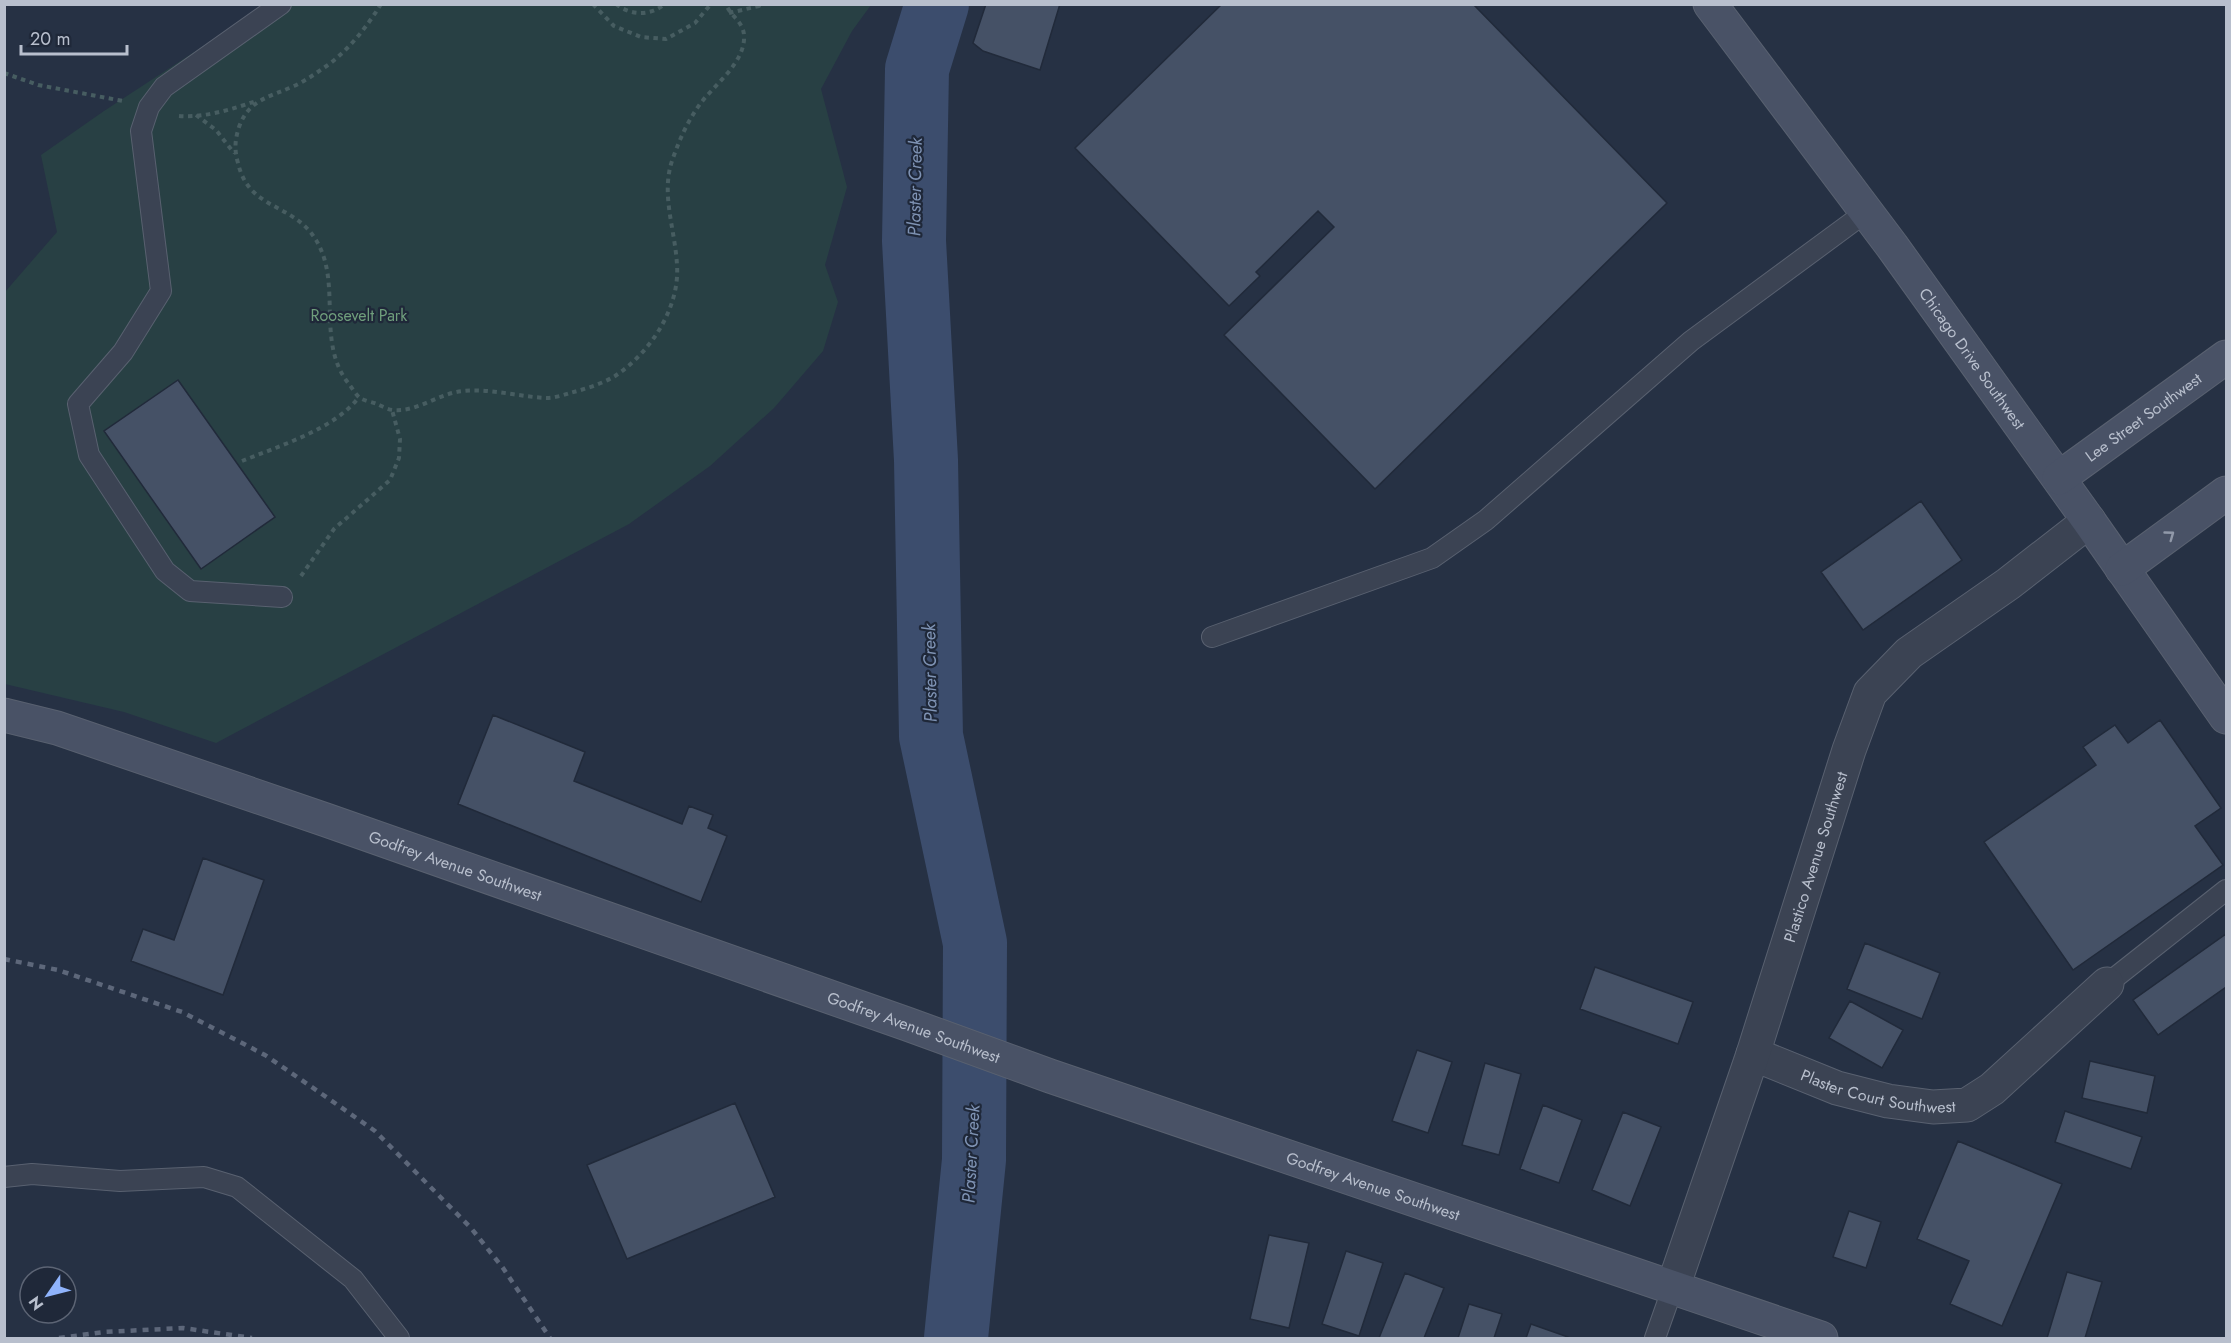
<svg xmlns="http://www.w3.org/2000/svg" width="2231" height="1343" font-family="Jost,sans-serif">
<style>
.green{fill:#284044}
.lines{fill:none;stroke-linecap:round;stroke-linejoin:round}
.river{stroke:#3c4d6d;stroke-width:64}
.building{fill:#455166;stroke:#212a3a;stroke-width:1.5}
.lane-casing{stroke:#596170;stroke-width:22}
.street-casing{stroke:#596170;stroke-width:35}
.secondary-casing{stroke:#596170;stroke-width:35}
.path{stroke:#475d61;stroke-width:4;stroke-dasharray:4.5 4.5;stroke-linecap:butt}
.lane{stroke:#3b4353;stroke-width:20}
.street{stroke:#3b4353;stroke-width:33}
.secondary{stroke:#495266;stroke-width:33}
.rail{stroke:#5d677a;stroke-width:4.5;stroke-dasharray:6 6;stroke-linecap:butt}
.oneway{stroke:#9199a9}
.labels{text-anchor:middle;stroke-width:4.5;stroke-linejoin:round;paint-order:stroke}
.park-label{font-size:16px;fill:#6f9e7c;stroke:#1f2839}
.street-label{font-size:16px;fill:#b8bfcd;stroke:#1f2839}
.water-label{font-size:18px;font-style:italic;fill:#7f93b4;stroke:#1f2839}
</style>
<rect width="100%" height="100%" fill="#263144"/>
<path class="green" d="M266,5H871L852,31L821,89L847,187L825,265L838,302L823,351L774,408L710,466L629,524L216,743L124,712L5,684V292L57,232L41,155L104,111Z"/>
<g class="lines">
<path class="river" d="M937,4L917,69L914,241L926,460L931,736L975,943L974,1160L956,1338"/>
</g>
<path class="building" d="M986,4H1060L1040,70L983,51L973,43Z
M1222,4H1473L1667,203L1375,489L1224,335L1334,227L1318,211L1256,272L1260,276L1229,306L1075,148Z
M178,380L275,517L201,569L104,431Z
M1921,501L1962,560L1863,630L1821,572Z
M493,715L585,752L574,781L682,824L689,806L713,815L708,828L727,836L701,902L458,804Z
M2160,720L2221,808L2195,826L2223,865L2073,970L1984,842L2096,765L2083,747L2115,725L2128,743Z
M203,858L264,880L223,995L131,961L143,929L174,940Z
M2226,934V987L2158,1035L2133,1000Z
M1865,943L1940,973L1922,1019L1847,989Z
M1595,967L1693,1002L1678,1044L1580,1009Z
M1850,1001L1903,1030L1882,1068L1829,1038Z
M1417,1050L1452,1062L1428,1133L1392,1121Z
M2090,1061L2155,1076L2147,1113L2082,1098Z
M1485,1063L1521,1074L1499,1155L1462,1145Z
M735,1103L775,1197L627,1259L587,1165Z
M1543,1105L1582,1120L1559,1183L1520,1169Z
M2065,1111L2142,1137L2131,1169L2055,1142Z
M1623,1112L1661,1127L1630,1206L1592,1190Z
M1958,1141L2062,1184L2002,1326L1950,1304L1969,1261L1917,1239Z
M1849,1211L1881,1222L1866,1268L1833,1257Z
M1269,1235L1309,1243L1289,1328L1250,1319Z
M1346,1251L1383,1263L1359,1336L1322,1324Z
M2067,1272L2102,1282L2085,1338H2047Z
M1405,1273L1444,1288L1424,1338H1379Z
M1469,1304L1502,1314L1494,1338H1458Z
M1531,1324L1568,1337V1338H1526Z"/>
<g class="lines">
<g class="lane-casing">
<path id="lane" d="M281,4L164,87L149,107L141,131L161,291L123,352L78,404L89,455L165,571L190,591L282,597
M1212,637L1432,558L1486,520L1691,341L1866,212
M2107,984L2226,890
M4,1177L32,1174L120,1181L204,1177L237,1187L353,1279L399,1338
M1655,1338L1673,1287"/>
</g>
<g class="street-casing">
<g id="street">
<path id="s1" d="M1753,1054L1837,1088L1888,1101L1933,1107L1967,1105L1992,1089L2107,984"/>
<path id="s2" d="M1673,1287L1753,1054L1849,750L1870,693L1909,653L2008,584L2089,521"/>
</g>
</g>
<g class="secondary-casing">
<g id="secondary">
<path id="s3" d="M1710,4L1892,246L2089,521L2226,717"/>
<path id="s4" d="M2059,478L2226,357"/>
<path d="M2122,569L2226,493"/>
<path id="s5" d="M4,715L57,728L326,820L907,1024L1050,1076L1821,1338"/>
</g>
</g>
<path class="path" d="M381,4C367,27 347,52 325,67C315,74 305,81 294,86C270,97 249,99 239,127C235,140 234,149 238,163C249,211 293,202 316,240C343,284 315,342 349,384C352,388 356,395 360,398C365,401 372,402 377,404C382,406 388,410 394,410C418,412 439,393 463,391C491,388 519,397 547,398C555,398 563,395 570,393C585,389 602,384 615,376C650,353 680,308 677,265C675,228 660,193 673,158C680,138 688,121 700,104C715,84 746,62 744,35C743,21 730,16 726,4
M593,4L614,26L641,37L666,39L695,23L711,4
M616,4C631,16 650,16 665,4
M729,13L759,6L758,4
M4,73L38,85L123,101
M196,115L216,130L234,153
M179,116C204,118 233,109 256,101
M242,461C279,446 335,429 359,397
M301,576L334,529L390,480L399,458L400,439L392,410"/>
<use href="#lane" class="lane"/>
<use href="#street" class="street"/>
<use href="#secondary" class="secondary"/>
<path class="rail" d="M4,959L58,970L182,1012L265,1055L319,1092L375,1131L471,1228L503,1268L550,1338
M59,1338L104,1332L183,1328L252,1338"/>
</g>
<defs><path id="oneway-chevron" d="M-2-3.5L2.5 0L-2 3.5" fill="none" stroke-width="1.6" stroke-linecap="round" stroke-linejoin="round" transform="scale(1.5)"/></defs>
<use class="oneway" href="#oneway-chevron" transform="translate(2170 535) rotate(-36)"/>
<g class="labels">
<g class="park-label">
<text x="359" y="321">Roosevelt Park</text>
</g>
<g class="street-label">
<text dy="6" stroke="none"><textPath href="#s3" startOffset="441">Chicago Drive Southwest</textPath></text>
<text dy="6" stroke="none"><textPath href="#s4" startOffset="104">Lee Street Southwest</textPath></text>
<text dy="6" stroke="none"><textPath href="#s2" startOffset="453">Plastico Avenue Southwest</textPath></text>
<text dy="6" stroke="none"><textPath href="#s5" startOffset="476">Godfrey Avenue Southwest</textPath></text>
<text dy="6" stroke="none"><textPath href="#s5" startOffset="962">Godfrey Avenue Southwest</textPath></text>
<text dy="6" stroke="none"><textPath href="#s1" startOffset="132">Plaster Court Southwest</textPath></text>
<text dy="6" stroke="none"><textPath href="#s5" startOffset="1448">Godfrey Avenue Southwest</textPath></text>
</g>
<g class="water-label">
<text transform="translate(915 187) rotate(-89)" y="6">Plaster Creek</text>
<text transform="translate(930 673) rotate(-91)" y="6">Plaster Creek</text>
<text transform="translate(971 1154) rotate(-87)" y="6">Plaster Creek</text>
</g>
</g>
<rect width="2231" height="1343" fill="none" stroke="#b8bfcd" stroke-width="12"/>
<g transform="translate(48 1295) rotate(235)"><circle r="28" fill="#1f2839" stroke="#5c6474" stroke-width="1.5"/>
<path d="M0-4.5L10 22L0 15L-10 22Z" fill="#8fb3fb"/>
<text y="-9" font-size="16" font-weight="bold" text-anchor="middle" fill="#b8bfcd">N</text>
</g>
<path d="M21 45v9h106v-9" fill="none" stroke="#b8bfcd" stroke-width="3"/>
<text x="30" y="45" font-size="18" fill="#b8bfcd" stroke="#1f2839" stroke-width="4.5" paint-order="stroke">20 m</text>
</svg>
